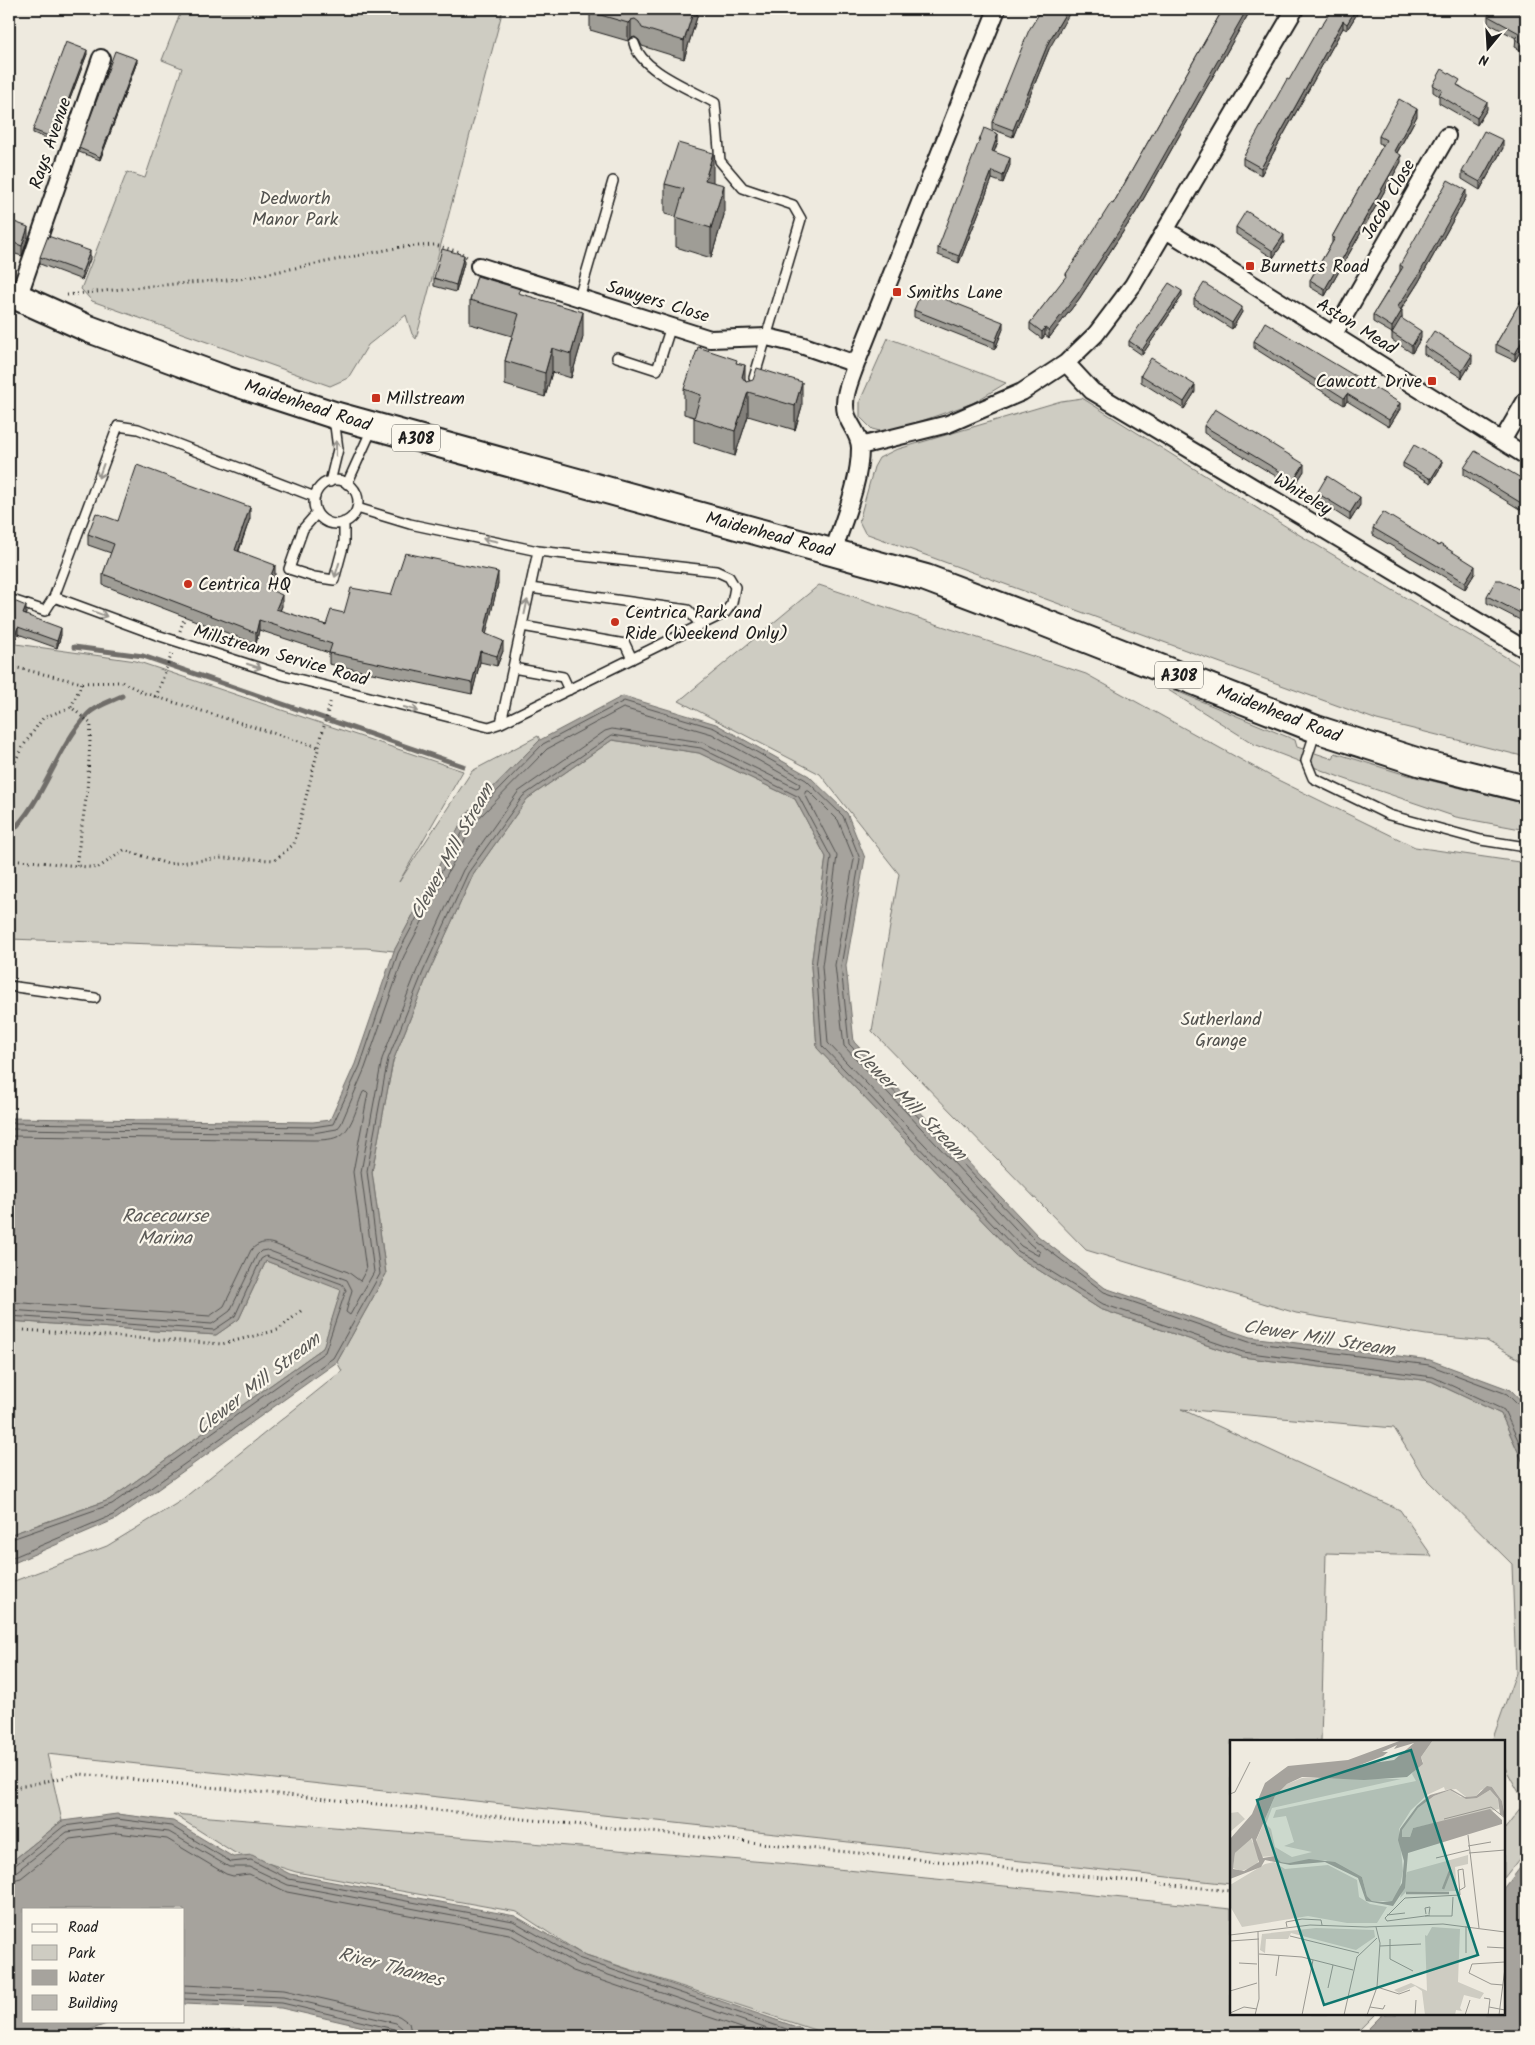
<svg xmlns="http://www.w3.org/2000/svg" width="1535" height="2045" font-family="Kalam,sans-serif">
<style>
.green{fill:#ceccc2;stroke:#75746f}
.water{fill:#a6a39d;stroke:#6f6d69}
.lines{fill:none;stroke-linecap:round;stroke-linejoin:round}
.shore{stroke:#535250;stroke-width:1}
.stream{stroke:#6f6d69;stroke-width:5}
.service-casing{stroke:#1c1c1c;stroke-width:12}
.minor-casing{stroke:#1c1c1c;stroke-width:20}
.primary-casing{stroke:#1c1c1c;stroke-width:30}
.path{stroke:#1c1c1c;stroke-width:3;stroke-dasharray:1 4;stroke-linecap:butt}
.service{stroke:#fbf7ec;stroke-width:9}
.minor{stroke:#fbf7ec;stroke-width:16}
.primary{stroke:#fbf7ec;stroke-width:26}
.wall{fill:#9f9d96;stroke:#1c1c1c}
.shaded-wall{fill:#827f7a;stroke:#1c1c1c}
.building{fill:#b9b6af;stroke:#1c1c1c}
.oneway{stroke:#97948e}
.poi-dot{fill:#c8321e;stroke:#fbf7ec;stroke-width:2}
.labels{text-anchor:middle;stroke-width:4.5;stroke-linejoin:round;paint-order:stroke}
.shield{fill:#fbf7ec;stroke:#5f5e5a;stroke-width:1}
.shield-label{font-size:16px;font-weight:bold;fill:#1c1c1c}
.street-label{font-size:18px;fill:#1c1c1c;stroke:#fbf7ec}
.park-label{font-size:18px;fill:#51514e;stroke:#fbf7ec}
.poi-label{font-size:18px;fill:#1c1c1c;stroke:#fbf7ec;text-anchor:start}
.water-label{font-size:19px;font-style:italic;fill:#5a5956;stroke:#fbf7ec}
.inset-river{fill:none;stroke:#a6a39d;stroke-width:2.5}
.inset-road{fill:none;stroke:#9a9891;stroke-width:1}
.view{fill:#0f766e;fill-opacity:0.15;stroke:#0f766e;stroke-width:2.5}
.inset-edge{fill:none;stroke:#1c1c1c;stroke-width:2.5}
</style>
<rect width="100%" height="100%" fill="#eeeadf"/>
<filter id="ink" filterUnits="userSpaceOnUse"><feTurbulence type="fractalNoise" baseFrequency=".02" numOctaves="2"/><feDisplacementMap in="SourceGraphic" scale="10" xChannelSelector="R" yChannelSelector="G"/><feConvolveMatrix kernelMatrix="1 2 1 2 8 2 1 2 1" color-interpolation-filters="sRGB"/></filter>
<g filter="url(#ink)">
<path class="green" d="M182,9H503L416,339L412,334L406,315L368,345L348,378L330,386L92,301L81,289L127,172L145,178L182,68L162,60Z
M888,338L1006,383L973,403L887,433L872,429L860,417V401Z
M1082,398L1298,534L1526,669V757L1377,720L865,533L859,521L874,467L879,458L895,450L1061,401Z
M819,585L1086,674L1276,779L1415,847L1526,863V1363L1487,1341L1426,1335L1296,1313L1086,1250L872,1031L899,874L820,774L679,701Z
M9,643L136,661L463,771L399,882L472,771L538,736L540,740L465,816L394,951L366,948H269L9,939Z
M1157,683L1295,740L1297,747L1333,759L1335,753L1400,773L1526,804V830L1456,817L1342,778L1254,744Z
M612,740L699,753L795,799L826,857L811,966L817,1048L1015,1255L1100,1309L1242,1357L1431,1381L1501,1414L1526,1469V1850L1504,1878V1830L1525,1803L1504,1766V1741H1492L1516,1673L1512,1564L1424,1477L1394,1428L1181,1409L1400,1510L1432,1556L1326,1553L1321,1741H1231V1884L47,1754L62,1821L11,1862L9,1866V1583L107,1546L179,1502L342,1371L337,1362L386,1274L372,1172L393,1061L428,974L473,875L527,799Z
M266,1261L342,1289L323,1348L109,1500L9,1535V1321L216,1335L239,1319Z
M173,1814L778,1863L1231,1909V2014H1375L1359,2030L1346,2036H833L580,1953L517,1912L296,1872L235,1853Z"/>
<path class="water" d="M623,696L716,724L809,776L847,813L865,858L846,966L854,1042L1038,1236L1105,1288L1250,1337L1430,1360L1511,1390L1526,1406V1469L1501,1414L1431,1381L1242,1357L1100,1309L1015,1255L817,1048L811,966L826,857L795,799L699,753L612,740L527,799L473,875L428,974L393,1061L372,1172L386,1274L337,1362L116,1519L9,1565V1535L109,1500L323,1348L341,1290L266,1261L239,1319L216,1335L9,1321V1118L313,1122L330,1120L355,1064L394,951L465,816L540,740Z
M117,1814L173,1821L233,1857L252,1855L290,1874L515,1916L580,1953L823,2036H403L281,2008L184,2004V1909H24V2021H115L73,2036H9V1866L11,1862L62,1821Z
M1526,1860V2036H1356L1366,2031L1383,2014H1504V1889Z"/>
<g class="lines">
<path class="shore" d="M806,791H809L838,820L854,859L835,965L844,1046L1030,1244L1040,1252L1039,1256L1021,1246L828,1043L822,966L837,856L805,794Z
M9,1123L313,1127L333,1124L360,1066L398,953L469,820L543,744L624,701L714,728L806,780L843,816L860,859L841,966L849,1044L1035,1240L1104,1292L1249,1342L1429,1365L1507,1394L1521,1408L1526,1409
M9,1129L313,1133L337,1129L341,1124L365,1068L404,956L474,823L547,749L623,708L712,734L800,784L799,787L796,788L702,742L612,729L605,731L518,792L463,870L417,970L382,1059L361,1172L374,1272L350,1315L346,1312L352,1290L347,1280L267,1250L261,1251L257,1255L230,1311L212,1324L9,1310
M9,1136L313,1140C320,1140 330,1140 337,1137C352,1132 357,1105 363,1092L366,1091L368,1093L353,1172L366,1270L360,1281L348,1272L274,1244C265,1241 258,1243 251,1250L224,1306L210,1316L9,1302
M9,1316L214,1330L235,1316L261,1259L266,1256L342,1284L346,1290L325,1352L112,1504L9,1540
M9,1559L113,1515L333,1358L380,1274L367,1171L388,1059L423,972L468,873L523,796L612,735L701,748L799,797L831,857L816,966L822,1046L1018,1251L1103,1304L1243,1352L1433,1377L1504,1410L1526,1457
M9,1867L14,1866L64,1826L117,1819L171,1826L231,1862L251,1860L289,1879L513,1921L578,1958L807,2036
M9,1874L17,1871L67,1832L117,1826L169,1832L229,1867H250L288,1885L511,1927L576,1964L788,2036
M9,1881L21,1878L70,1839L117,1833L167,1839L226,1874L233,1876L249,1874L287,1892L509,1934L573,1971L765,2036
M184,1985L284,1990L399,2016L409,2023L412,2036
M184,1993L283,1997L396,2023L402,2028L405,2036
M184,1999L282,2003L394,2029L398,2032V2036"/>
<path class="stream" d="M74,647L143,656L463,766
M9,834C44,802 55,750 88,714C95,706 112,701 122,696"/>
<g class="service-casing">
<path id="service" d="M634,43C641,71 691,89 715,103L720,161L743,188L793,205L801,219L754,378
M579,298L613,181
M617,357L657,370L671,326
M314 502a22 22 0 1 1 44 0a22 22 0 1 1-44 0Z
M330,482L338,449L334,418
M347,484L372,429
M317,513L303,529L289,569L314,577L334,580L344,543V522
M530,588L688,610L701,625
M54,597L157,635L282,675L489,727L501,723L725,613L732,603L735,587L729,577L716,571L538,551L410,524L357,508
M9,599L45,611L54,597L118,426L138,429L315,497
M522,626L625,644L632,659
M513,668L563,677L569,690
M501,723L538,551
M1316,730L1306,761L1313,778L1389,815L1481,840L1526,847
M9,986L95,998"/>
</g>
<g class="minor-casing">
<path id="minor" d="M1166,230L1526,456
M479,266L710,339L767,337L801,345L856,364
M18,298L101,58
M1334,334L1447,136
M1066,363L1092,391L1526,650
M1502,441L1526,400
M860,446L948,424L1022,392L1066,363L1096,334L1133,285L1295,9
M833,552C844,518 860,483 860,448C860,434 849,425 846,413C842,397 851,379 856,364L997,9"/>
</g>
<g class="primary-casing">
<path id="primary" d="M9,293L89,329L227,380L334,415L926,578L1035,619L1316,729L1422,763L1526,789"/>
</g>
<path class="path" d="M67,295L150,286L240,279L401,247L435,245L460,252L467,257
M180,631L184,619
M9,666L82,683L122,682L144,693L318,747
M156,697L172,653
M71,707L82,683
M9,775L21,749L43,718L71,707L91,724L87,792L76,866
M9,859L98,868L124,850L168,864L222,858L275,860L294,844L331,699
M9,1329L222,1344L278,1330L302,1310
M9,1789L81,1774L1231,1891"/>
<use href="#service" class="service"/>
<use href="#minor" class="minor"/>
<use href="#primary" class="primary"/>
</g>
<path class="wall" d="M697,9V17L684,59L642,46L639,40L635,37L631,38L628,41L590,30V12Z
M1223,9H1254L1252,12L1250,11L1136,212L1079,299L1049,338L1045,335L1042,339L1030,330V323L1066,277V274L1113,204Z
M1332,9H1360L1347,30L1343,28L1261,175L1243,165V158Z
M1526,15V53L1515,47L1516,38L1488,23V16Z
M1049,49L1013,137L992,129V122Z
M87,54L54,141L33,133V130Z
M137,62L100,160L79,152V148Z
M1433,85L1460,86L1487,109L1477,125L1439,103V96L1433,92Z
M1417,116L1397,153L1401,162L1325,296L1310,287V280L1332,243V237L1383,145L1379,143V136Z
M998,141L994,152L1010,165L1003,183L992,179L959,263L938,255V248Z
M1503,148L1480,190L1462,179V172Z
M713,182L724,215L711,258L676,247V217L665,214V184Z
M1466,197L1418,283L1401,310L1402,318H1401L1421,338L1412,353L1392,340V333L1373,322V315L1400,271V265Z
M9,220L28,237L22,256L9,252Z
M1236,227L1284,242L1273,258L1236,234Z
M40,257L90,259L82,280L40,264Z
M464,263L456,292L434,286V278Z
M1526,292V341L1515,361L1496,352V344Z
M520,294L583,337L571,378L552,372L545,397L505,385V361L512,336L470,324V300Z
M1182,296L1142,355L1129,346V341Z
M1194,299L1242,312L1232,329L1194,305Z
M914,310L1003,329L995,349L914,317Z
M1254,341L1400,409L1389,427L1347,401L1344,405L1254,348Z
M1424,346L1472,362L1462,378L1424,354Z
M737,363L746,382L802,406L795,430L748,416L735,456L694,443V417L684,414V389Z
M1141,375L1195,392L1184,409L1141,382Z
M1204,426L1304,471L1294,487L1204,433Z
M1403,463L1442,465L1431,483L1403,467Z
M1464,468L1526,481V513L1464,475Z
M1317,493L1360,505L1350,521L1317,500Z
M250,518L239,551L275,576L270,589L282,606L280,611L326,625L344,613L391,595L498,583L486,634L503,651L497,666L480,662L472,694L329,664V653L259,630L256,644L103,585V574L111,553L88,545V534L118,521Z
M1373,528L1439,546L1475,573L1465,589L1373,535Z
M1526,593V623L1487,603V596Z
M9,599L26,613L25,615L61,635L57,648L18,634L15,642L9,639Z"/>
<path class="shaded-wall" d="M694,9H697V17L684,59V41Z
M1068,9H1072L1049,49L1013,137V130L1049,41Z
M1247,9H1250V11L1136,212L1079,299L1049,338V331Z
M1356,9H1360L1347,30V24Z
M631,20V38L628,41V23Z
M1343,21V28L1261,175V168Z
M87,50V54L54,141V138Z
M137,59V62L100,160V157Z
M1487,102V109L1477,125V118Z
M1417,109V116L1394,158V151Z
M998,134V141L992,158V151Z
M1503,140V148L1480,190V182Z
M713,153V184L705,180Z
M1401,155V162L1325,296V289Z
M1010,158V165L1003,183V176Z
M992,171V179L959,263V256Z
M724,185V215L711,258V228Z
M1466,190V197L1418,283L1397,315V308Z
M28,227V237L22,256V246Z
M1284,235V242L1273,258V251Z
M90,251V259L82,280V272Z
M464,255V263L456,292V285Z
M1182,291V296L1142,355V350Z
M1242,307V312L1232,329V323Z
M1402,310V318L1392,334V327Z
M583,312V337L571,378V354Z
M1003,322V329L995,349V342Z
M1045,328V335L1042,339V332Z
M1421,331V338L1412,353V346Z
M1526,334V341L1515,361V354Z
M552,348V372L545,397V373Z
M1472,355V362L1462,378V371Z
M745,365V389L742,377Z
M802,382V406L795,430V406Z
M1195,385V392L1184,409V402Z
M748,392V416L735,456V431Z
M1347,394V401L1344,405V398Z
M1400,403V409L1389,427V420Z
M1442,461V465L1431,483V479Z
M1304,464V471L1294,487V480Z
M1360,497V505L1350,521V513Z
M250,507V518L235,560V550Z
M275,565V576L266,598V588Z
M1475,566V573L1465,589V582Z
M498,572V583L484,644V633Z
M282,595V606L276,620V609Z
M26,606V613L23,621V614Z
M259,620V630L256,644V633Z
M18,627V634L15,642V635Z
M61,628V635L57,648V641Z
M503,641V651L497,666V656Z
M480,651V662L472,694V683Z"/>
<path class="building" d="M591,9H694L684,41L642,28L639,22L635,19L631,20L628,23L590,12Z
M1042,9H1068L1049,41L1013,130L992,122L1029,30Z
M1223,9H1247L1136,205L1079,292L1049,331L1045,328L1042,332L1030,323L1067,275L1066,274L1111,203L1113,204Z
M1332,9H1356L1347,24L1343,21L1261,168L1243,158L1287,79L1289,80L1319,27L1320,28Z
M1492,9H1514L1526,15V46L1515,39L1519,33L1488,16Z
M66,42L87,50L54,138L33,130Z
M115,51L137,59L100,157L79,148Z
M1442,69L1460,80L1457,85L1487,102L1477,118L1439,95L1442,90L1433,85Z
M1399,99L1417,109L1394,151L1401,155L1325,289L1310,280L1335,238L1332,237L1386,140L1379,136Z
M984,128L998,134L992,151L1010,158L1003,176L992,171L959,256L938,248Z
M1484,131L1503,140L1480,182L1462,172Z
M678,143L713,153L705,180L724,185L711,228L676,217L684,189L665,184Z
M1448,180L1466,190L1418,276L1397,308L1402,310L1392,327L1373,315L1403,267L1400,265Z
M1246,211L1284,235L1273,251L1236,227Z
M9,220L28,227L22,246L9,241Z
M48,236L90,251L82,272L40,257Z
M442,249L464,255L456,285L434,278Z
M477,276L520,289L518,293L583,312L571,354L552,348L545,373L505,361L519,314L470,300Z
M1169,283L1182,291L1142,350L1129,341Z
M1204,283L1242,307L1232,323L1194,299Z
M922,290L1003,322L995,342L914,310Z
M1526,292V334L1515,354L1496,344Z
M1401,318L1421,331L1412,346L1392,333Z
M1265,322L1400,403L1389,420L1347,394L1344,398L1254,341Z
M1434,331L1472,355L1462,371L1424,346Z
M698,347L737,360L736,363L745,365L742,377L746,382L753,380L757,368L802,382L795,406L748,392L735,431L694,418L701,395L684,389Z
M1151,358L1195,385L1184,402L1141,375Z
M1215,409L1304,464L1294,480L1204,426Z
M1414,445L1442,461L1431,479L1403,463Z
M1475,451L1526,481V506L1464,468Z
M137,465L250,507L235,550L275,565L266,588L282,595L276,609L326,625L331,610L344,613L351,588L391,595L405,553L498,572L484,633L503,641L497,656L480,651L472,683L329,653L332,644L259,620L256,633L103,574L114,544L88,534L96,513L118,521Z
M1327,476L1360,497L1350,513L1317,493Z
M1383,512L1439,546L1440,544L1475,566L1465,582L1373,528Z
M1496,580H1501L1526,593V616L1487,596Z
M9,599L26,606L23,614L61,628L57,641L18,627L15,635L9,632Z
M240,2029V2036H220V2030Z"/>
<defs><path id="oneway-shaft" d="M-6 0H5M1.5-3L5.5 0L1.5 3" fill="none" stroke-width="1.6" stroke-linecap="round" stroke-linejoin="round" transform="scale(1.25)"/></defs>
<g class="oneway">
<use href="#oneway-shaft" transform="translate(336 448) rotate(-89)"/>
<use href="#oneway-shaft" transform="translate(101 471) rotate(110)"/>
<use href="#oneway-shaft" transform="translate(490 540) rotate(-168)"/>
<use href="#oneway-shaft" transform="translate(337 570) rotate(107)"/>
<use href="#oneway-shaft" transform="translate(526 607) rotate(-78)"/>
<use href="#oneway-shaft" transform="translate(100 614) rotate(20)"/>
<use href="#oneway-shaft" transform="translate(254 666) rotate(18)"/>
<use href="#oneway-shaft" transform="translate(411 709) rotate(15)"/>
</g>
</g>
<g class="poi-dot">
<rect x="1245" y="261" width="10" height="10" rx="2.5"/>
<rect x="892" y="287" width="10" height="10" rx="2.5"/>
<rect x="1427" y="376" width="10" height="10" rx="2.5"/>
<rect x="371" y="393" width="10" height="10" rx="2.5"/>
<circle cx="188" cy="584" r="5"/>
<circle cx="615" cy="622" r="5"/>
</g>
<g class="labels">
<g class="shield">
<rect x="392" y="424.5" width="48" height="27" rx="4"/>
<rect x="1155" y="661.5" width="48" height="27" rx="4"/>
</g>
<g class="shield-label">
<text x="416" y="444">A308</text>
<text x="1179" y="681">A308</text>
</g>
<g class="street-label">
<text transform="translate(50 143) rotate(-71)" y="6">Rays Avenue</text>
<text transform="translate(1388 199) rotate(-60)" y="6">Jacob Close</text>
<text transform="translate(658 301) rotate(17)" y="6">Sawyers Close</text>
<text transform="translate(1357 326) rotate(32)" y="6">Aston Mead</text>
<text transform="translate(308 405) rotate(18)" y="6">Maidenhead Road</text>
<text transform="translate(1303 494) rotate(31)" y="6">Whiteley</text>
<text transform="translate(770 534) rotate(15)" y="6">Maidenhead Road</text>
<text transform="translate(281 655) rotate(16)" y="6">Millstream Service Road</text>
<text transform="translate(1279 713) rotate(21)" y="6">Maidenhead Road</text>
</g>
<g class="park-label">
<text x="295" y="204">Dedworth<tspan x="295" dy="21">Manor Park</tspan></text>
<text x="1221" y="1025">Sutherland<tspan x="1221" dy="21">Grange</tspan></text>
</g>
<g class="poi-label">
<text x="1260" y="272">Burnetts Road</text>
<text x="907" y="298">Smiths Lane</text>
<text x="1422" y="387" text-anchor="end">Cawcott Drive</text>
<text x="386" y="404">Millstream</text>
<text x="198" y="590">Centrica HQ</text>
<text x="625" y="618">Centrica Park and<tspan x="625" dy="21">Ride (Weekend Only)</tspan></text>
</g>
<g class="water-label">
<text transform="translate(451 851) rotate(-61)" y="7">Clewer Mill Stream</text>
<text transform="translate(910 1102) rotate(45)" y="7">Clewer Mill Stream</text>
<text x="165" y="1222">Racecourse<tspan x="165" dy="22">Marina</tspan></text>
<text transform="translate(1319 1337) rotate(9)" y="7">Clewer Mill Stream</text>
<text transform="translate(257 1383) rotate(-38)" y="7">Clewer Mill Stream</text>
<text transform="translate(391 1966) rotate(15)" y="7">River Thames</text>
</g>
</g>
<g transform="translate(1230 1740)">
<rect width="275" height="275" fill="#eeeadf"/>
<path d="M203,0H275V74L272,61L262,47L251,50L246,56L236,57L226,49L215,50L214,47L197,55L181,70L169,89L173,131L169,152L162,161H142L137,156L132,137L95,120L59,123L51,122L45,116L29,117L27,126L11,131L3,128L5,113L21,98L23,103L26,101L45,56L57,44L72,38L171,39L42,68L36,84L41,89L45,107L62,117L82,112L54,106L64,102L56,76L43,78L46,70L186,41L182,34L187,25L193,22L191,17ZM220,50L231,57L247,58L260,50L268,59L269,69L183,88L180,97H172L171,90L188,68L204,56ZM8,72L15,79L0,92V73ZM238,115V124L225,127L227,151L176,152L170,158L177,132ZM44,122L55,129L98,125L127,140L129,157L140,164L157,167L147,183H117L78,176L12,187L0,166V145L35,124ZM202,187L230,189L228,242L254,253L250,259L234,255L230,268L232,271L226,270L225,275H195L192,251L185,246L169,253L164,250L181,243L197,251L195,195L197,196ZM86,188L144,190L145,197L126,210L61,193L58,199H36L35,213L30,210L32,194Z" fill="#ceccc2"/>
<path d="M172,0H203L191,17L193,24L177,37L134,40L72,37L57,44L45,56L26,100L33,118L45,116L51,122L59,123L79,119L105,122L132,137L137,156L142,161L153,162L162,161L172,143L174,121L168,100L170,89L187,66L200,55L221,49L235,57L246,56L257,46L262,47L272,61L275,77L270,74L268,59L260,50L247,58L236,59L220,50L204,56L188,68L172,90V97H180L183,88L260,69L272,80V84L178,113L175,148L163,166L136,161L128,138L95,122L60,125L35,120L31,127L0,139V99L22,74L35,43L58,26L118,20ZM184,3L164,20L130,25L153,16L158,12H152L167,5L164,9ZM22,98L29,122L14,131L3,129L5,113Z" fill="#a6a39d" fill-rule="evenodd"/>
<path class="inset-river" d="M213,149L220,131M176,153H219"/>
<path class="inset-road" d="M0,54L5,52L20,22M214,79L261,67L275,78M238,95L249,188M238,106L261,102M239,113L275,110M206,118L239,110M196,174L195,168L200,167L199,174M157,175L175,173M200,175L195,176H222L223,157M195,176L157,181L155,178L175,158L230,155L228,130L233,129L235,147L230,150M57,187L56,182L72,179L91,180L92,185M0,195L80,185L136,187L213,184L275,192M60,196L129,213M160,199V219L183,231M0,201L29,199M150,206L191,204M257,207L275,208M236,213V186M29,214L72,217L123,230M9,223L27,224M46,236L49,215M273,245L261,244L239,233L242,224L275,222M147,247L169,254L180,250M98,248L103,225M0,251L27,243M254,258L260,259L258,275M140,267L153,269L155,265M259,267L275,270M0,273L14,267L27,269M25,275L29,259L28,192M72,275L83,220M114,275L127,217L147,198M137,275L147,247L150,203L146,187M185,275L186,260M235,275L240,260M269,275L275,228"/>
<path class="view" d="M181,10L248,215L94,265L27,60Z"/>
<rect width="275" height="275" class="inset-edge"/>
</g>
<rect width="1535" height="2045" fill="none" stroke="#fbf7ec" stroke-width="30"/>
<rect x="15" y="15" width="1505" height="2015" fill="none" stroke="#1c1c1c" stroke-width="2" filter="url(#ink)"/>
<rect x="22" y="1908" width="162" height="115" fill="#fbf7ec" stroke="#a29f99"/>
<rect x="32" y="1924" width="25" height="8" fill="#fbf7ec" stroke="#a29f99"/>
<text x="68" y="1932" font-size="15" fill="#1c1c1c">Road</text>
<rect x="32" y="1945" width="25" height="15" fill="#ceccc2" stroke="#a29f99"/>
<text x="68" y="1958" font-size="15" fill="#1c1c1c">Park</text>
<rect x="32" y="1970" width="25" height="15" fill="#a6a39d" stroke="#a29f99"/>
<text x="68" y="1982" font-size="15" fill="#1c1c1c">Water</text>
<rect x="32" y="1995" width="25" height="15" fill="#b9b6af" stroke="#a29f99"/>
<text x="68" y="2008" font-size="15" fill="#1c1c1c">Building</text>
<g transform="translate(1488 48) rotate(198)" stroke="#fbf7ec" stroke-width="4" paint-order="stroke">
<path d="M0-4L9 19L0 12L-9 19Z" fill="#1c1c1c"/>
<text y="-8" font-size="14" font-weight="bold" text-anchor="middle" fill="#1c1c1c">N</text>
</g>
</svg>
